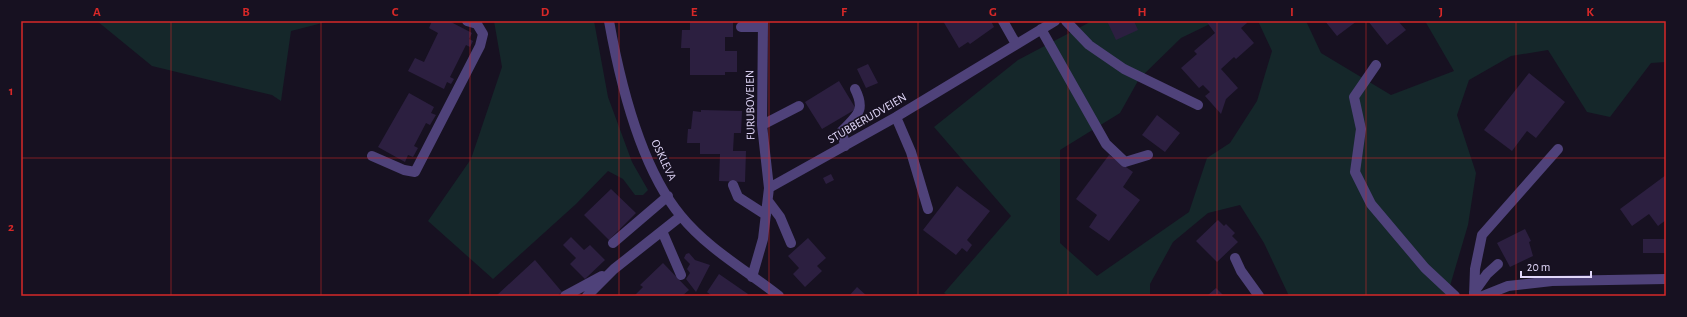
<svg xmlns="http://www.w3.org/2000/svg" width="1687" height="317" font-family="'Alegreya Sans',sans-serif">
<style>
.green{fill:#15272a}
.building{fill:#2c1f40}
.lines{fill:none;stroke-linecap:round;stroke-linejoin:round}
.minor{stroke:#4f427a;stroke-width:10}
.grid{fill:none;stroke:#d62828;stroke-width:1;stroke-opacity:0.55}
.labels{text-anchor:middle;stroke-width:3.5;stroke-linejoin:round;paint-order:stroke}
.street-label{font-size:12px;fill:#e1d7f9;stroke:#171121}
.neatline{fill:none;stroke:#d62828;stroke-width:1.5}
.grid-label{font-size:13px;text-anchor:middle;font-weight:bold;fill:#d62828}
</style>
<rect width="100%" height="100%" fill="#171121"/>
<path class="green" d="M97,21H330L291,31L281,101L272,95L152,66Z
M494,21H594L608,97L632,162L648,190L643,195H635L623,179L608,171L576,204L493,279L428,221L471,159L502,67Z
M1092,21H1216L1181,38L1139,79L1120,113L1060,150V243L1097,276L1189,212L1207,158L1230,143L1257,101L1272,51L1258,21H1306L1321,53L1391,95L1454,71L1425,21H1666V62L1651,63L1610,117L1587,112L1548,50L1511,56L1469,80L1457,115L1476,173L1468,225L1447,296H1289L1264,243L1240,205L1208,213L1173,242L1150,284V296H949L944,293L1011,216L934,127L1018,60Z"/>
<path class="building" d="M432,21H449L472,33L469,39L473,41L470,47L466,45L450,77L454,79L451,84L447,82L444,89L408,71L415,58L424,62L438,33L429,28Z
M690,21H733V37H725V51H737V72H725V75H690V48H681L682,30H690Z
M943,21H991L994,27L970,44L968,42L959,48Z
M1107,21H1134L1138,30L1116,40Z
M1206,21H1246L1247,23L1241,28L1254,43L1236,59L1234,57L1221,69L1238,88L1226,99L1221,114L1205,96L1210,92L1203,85L1199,88L1181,68L1197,54L1194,51L1215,33Z
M1325,21H1357L1337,36Z
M1368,21H1398L1406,30L1387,45Z
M868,64L878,83L866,88L857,69Z
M1529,73L1565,102L1536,138L1527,131L1512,151L1484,130Z
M839,81L856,109L822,129L805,102Z
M409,93L434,107L431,113L436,115L430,125L426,123L414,146L418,148L413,157L408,155L405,162L378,147Z
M701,110L742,111L741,133H734L733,151H746L745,182L719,181L720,154H700V143H687L688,129H691L693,111L701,112Z
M1157,115L1180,133L1165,152L1142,135Z
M1109,155L1133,172L1123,187L1140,200L1109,241L1089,227L1097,215L1076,199Z
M831,174L834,180L826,184L823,178Z
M1666,175V220L1658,226L1649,214L1632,226L1620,209Z
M957,186L990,211L967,240L972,245L967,252L962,248L956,255L923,230Z
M611,189L636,213L609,240L584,215Z
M1218,220L1224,226L1226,224L1235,233L1232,236L1238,242L1217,262L1196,241Z
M1525,229L1531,241L1529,242L1533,256L1510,267L1497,243Z
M571,237L584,250L590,245L605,260L585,279L570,264L576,258L563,245Z
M808,238L826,258L817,266L822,271L805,287L793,274L799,268L788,256Z
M1643,239H1666V253H1643Z
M689,253L695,260L710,265L696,292L686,279L690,273L687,269L690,264L684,258L686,254Z
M535,260L562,292L557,296H496Z
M663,263L689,290L682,296H634L643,287L640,285Z
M719,274L748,294L747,296H712L707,292Z
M857,287L867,296H849Z
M1216,288L1224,296H1207Z"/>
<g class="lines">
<path class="minor" d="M609,21C620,82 640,167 681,216C708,249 746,270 779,296
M763,21L762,125L769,188
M1003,21L1016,44
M1066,21L1089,45L1124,69L1198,105
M741,27H763
M1041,29L1106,144L1125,162L1148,155
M1376,65L1354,97L1361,129L1355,172L1371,204L1425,268L1455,296
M896,117L911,152L928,209
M762,125L799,106
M845,146L842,131C857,115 866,111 855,89
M372,156L404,170L415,172L480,46L483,34L477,24L467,21
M733,185L738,197L766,215
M768,201L780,217L791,243
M662,231L681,275
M613,243L668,196
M1235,258L1241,271L1259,296
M752,277L763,239L769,188L896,117L1055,21
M1474,292L1487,274L1498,264
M565,296L602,276
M587,296L614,269L681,216
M1474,296L1475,269L1482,235L1558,149
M1483,296L1508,286L1552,281L1666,279"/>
</g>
<path class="grid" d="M171,21V296M321,21V296M470,21V296M619,21V296M769,21V296M918,21V296M1068,21V296M1217,21V296M1366,21V296M1516,21V296M21,158H1666"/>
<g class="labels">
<g class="street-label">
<text transform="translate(750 105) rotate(-91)" y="4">FURUBOVEIEN</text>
<text transform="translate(867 118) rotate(-30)" y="4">STUBBERUDVEIEN</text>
<text transform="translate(664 160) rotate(65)" y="4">OSKLEVA</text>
</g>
</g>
<rect width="1687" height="317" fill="none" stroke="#171121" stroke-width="44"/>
<path d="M1521 271v6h70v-6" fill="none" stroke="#e1d7f9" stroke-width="2"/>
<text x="1527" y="271" font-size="12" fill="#e1d7f9" stroke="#171121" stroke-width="3" paint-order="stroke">20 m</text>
<rect x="22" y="22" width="1643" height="273" class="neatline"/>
<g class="grid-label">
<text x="97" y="16">A</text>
<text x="246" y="16">B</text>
<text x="395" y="16">C</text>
<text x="545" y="16">D</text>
<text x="694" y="16">E</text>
<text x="844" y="16">F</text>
<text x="993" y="16">G</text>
<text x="1142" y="16">H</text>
<text x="1292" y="16">I</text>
<text x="1441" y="16">J</text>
<text x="1590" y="16">K</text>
<text x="11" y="95">1</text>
<text x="11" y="231">2</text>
</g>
</svg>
